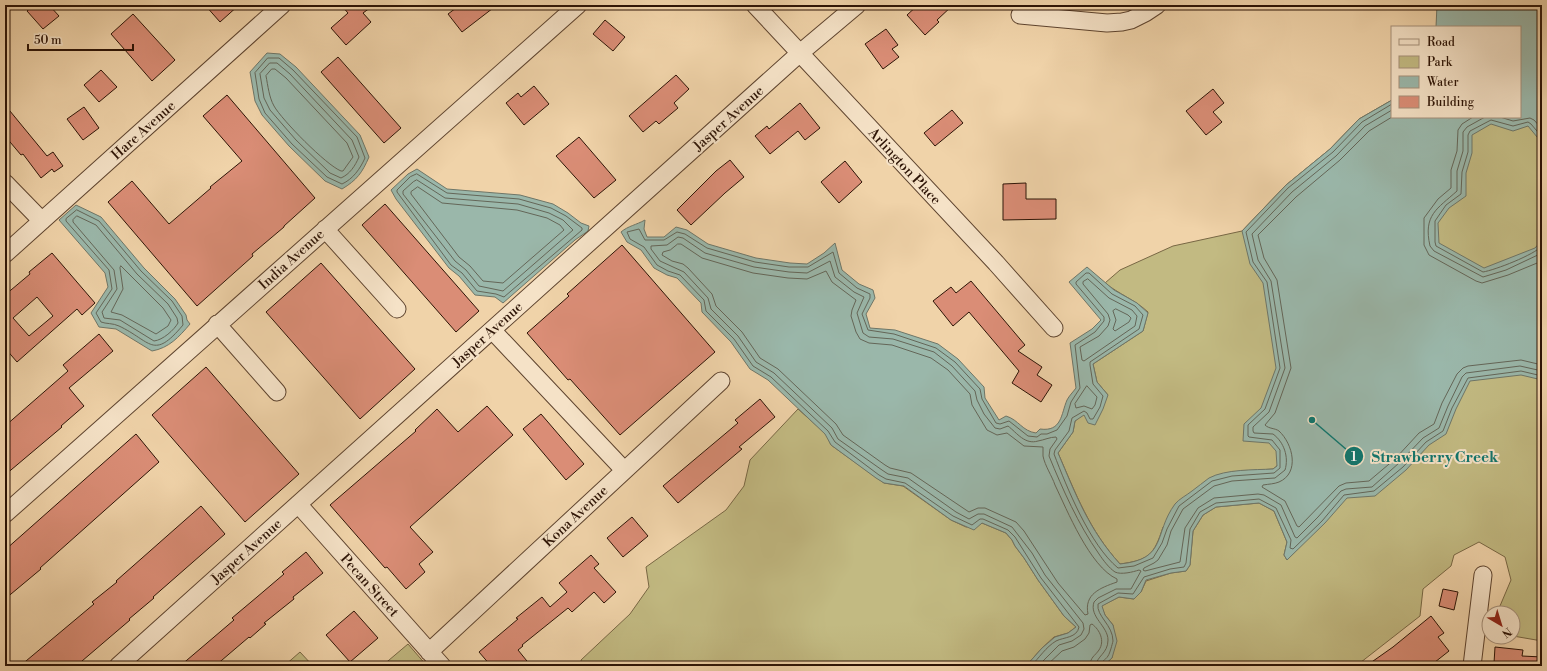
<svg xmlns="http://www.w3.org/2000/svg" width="1547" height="671" font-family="'Libre Bodoni',serif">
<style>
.green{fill:#c2ba82;stroke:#786744}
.water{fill:#9ab7aa;stroke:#6e7668}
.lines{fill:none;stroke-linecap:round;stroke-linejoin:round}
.shore{stroke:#646658;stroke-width:1}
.building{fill:#da8d76;stroke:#2d1406;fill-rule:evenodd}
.minor-casing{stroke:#5e442f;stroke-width:19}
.minor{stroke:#f5e2c7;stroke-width:17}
.labels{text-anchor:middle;stroke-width:4;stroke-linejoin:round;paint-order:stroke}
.street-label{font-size:14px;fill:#2d1406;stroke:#f5e2c7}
.leader{fill:none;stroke:#0f766e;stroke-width:1.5}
.callout-dot{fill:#0f766e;stroke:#f5e2c7;stroke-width:1.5}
.mark-label{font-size:12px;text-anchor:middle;font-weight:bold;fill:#fff}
.callout-label{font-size:15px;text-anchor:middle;font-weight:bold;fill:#0f766e;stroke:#f5e2c7;stroke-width:4;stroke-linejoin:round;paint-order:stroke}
</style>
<rect width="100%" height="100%" fill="#f0d3a9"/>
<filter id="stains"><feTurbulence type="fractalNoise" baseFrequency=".005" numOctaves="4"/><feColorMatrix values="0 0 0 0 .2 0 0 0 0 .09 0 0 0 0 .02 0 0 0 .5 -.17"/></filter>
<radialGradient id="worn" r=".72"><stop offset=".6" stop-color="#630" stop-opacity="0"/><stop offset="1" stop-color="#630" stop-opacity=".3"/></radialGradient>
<path class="green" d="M1542,7V641L1513,636V613H1497L1511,580L1505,557L1479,542L1454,555L1451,566L1423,589L1420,616L1356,666H1103L1112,658L1113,625L1105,615L1101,606L1119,597L1134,599L1141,592L1146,581L1171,573L1186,571L1190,565L1193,531L1203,515L1216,507L1259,503L1274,511L1287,542L1284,555L1287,560L1297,550L1420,117H1520V27Z
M1392,100L1277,466L1273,469L1231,472L1163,527C1154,555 1149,560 1120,564C1089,530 1076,494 1058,453L1073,432L1075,421L1108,395L1097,382L1093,364L1143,331L1148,312C1135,300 1119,294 1105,283L1120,270L1173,246L1242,231L1286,185L1330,149L1359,119Z
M798,409L826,434L831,445L884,483L903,486L951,520L966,527L977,526L982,523L1006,533L1012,540L1015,546L1024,558L1038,580L1064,616L1076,627L1068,633L1054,637L1042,648L1026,666H582L581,660L630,614L649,587L646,567L726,510L744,486L750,460Z
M408,644L427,666H382Z
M300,652L313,666H284Z"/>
<path class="water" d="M1437,5H1542V143L1528,126L1513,131L1491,124L1472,135V153L1466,173V196L1449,208L1438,223L1439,243L1484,268L1535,248L1542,240V380L1521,375L1470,381L1456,409L1446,434L1429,445L1406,470L1375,496L1347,498L1325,523L1287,560L1284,555L1287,542L1274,511L1259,503L1216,507L1203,515L1193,531L1190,565L1186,571L1171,573L1146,580L1141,592L1134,599L1119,597L1102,606L1105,615L1113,625L1117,641L1112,658L1103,666H1026L1042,648L1055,637L1068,633L1076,627L1064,616L1038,580L1024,558L1015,546L1012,540L1006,533L982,523L974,530L951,520L904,486L884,483L876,478L831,445L825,434L768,380L750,369L731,342L702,312L701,303L677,278L667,275L654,268L641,250L627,242L621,232C628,226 636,225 645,220L644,229L647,237H664L676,227L687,230L708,244L756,258L790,263L807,264L824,253L835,243L842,270L859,284L873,290L875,298L866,314L870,328L895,330L938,344L958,359L984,387L985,398L999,420L1006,416C1019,420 1022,431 1036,433L1040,429C1062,432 1061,414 1067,400C1069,396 1073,392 1076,388L1070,343L1092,329L1101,320L1069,282L1087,267L1114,290L1137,303L1148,313L1143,331L1093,364L1097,382L1108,395L1103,409L1095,425L1088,423L1084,415L1075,421L1073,432L1058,453C1076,495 1089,530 1120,564C1168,559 1153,534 1175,504C1179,499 1187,495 1192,491C1198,487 1203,482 1209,478C1226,469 1254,470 1273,469L1277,466L1276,451L1269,443L1243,441L1244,424L1261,408L1276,368L1263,283L1250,264L1242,231L1286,185L1330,149L1359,119L1392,100V117H1520V27H1436Z
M267,53L280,54L296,67L360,135L369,157C362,173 357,180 342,189L325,181L289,146L262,115L255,101L250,72Z
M417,169L447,189L520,195L553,204L568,213L581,223L589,226L588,231L575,240L503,303L495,297L475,295L459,276L449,268L396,199L391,190L408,174Z
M76,205L101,217L144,268L175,299L186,315L187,320L190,324C179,337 169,348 152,351L116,329L99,327L91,313L108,287L105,273L59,220Z"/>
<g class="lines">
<path class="shore" d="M268,58H279L293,70L357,137L365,158C360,169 353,179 342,184L327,177L292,144L265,113L259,99L255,73Z
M270,63H277L290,74L352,140L359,157C355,166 350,174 341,178L330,173L296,140L270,110L264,98L260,74Z
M272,69H275L286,78L347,143L353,157L343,171H341C326,165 282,120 274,106C269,97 268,86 266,76Z
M1392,110L1365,126L1336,156L1292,192L1252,234L1258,260L1271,281L1285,368L1269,412L1253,427V431L1254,433L1273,434C1284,442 1289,457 1285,470L1275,478L1232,481L1214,486L1183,509L1171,531L1167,545L1158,560L1154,563L1144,568L1143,570L1145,571L1180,562L1185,528L1198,508L1214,498L1258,494L1264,495L1281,505L1295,537L1297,538L1318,517L1341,491L1346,489L1372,487L1399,463L1423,438L1439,428L1448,406L1462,377L1466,373L1520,366L1542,371
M1392,117L1369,131L1340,160L1296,197L1258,235L1264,258L1277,280L1291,368L1275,413L1265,425C1269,429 1275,428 1279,431C1293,444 1300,473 1279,482C1274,484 1269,484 1263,485L1262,487L1285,501L1297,526L1299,527L1339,486L1346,483L1369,481L1395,459L1419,433L1434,424L1442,403L1457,374L1463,368L1468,366L1521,360L1542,365
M1473,117L1462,124L1458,130L1457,151L1451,170V188L1438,199L1424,218V245L1429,255L1476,281L1482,283L1508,275L1542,261
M1485,117L1467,127L1463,132V151L1457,171V191C1437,209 1423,215 1430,246L1434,251L1483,277L1506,270L1542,253
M1500,117L1513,121L1530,118L1534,120L1542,129
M1542,137L1531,124L1528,122L1513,126L1491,120L1470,131L1468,135V152L1462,172L1461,194L1446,205L1435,221V242L1436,246L1483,272C1495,270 1534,255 1542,246
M417,174L447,193L519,199L551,208L566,216L582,228V230L504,297L496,294L477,291L462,273L451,265L397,192V190L410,177Z
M417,180L445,198L518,204L549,213L563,220L573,230L503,291L479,286L466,270L455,261L403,194V191L413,182Z
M418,187L442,203L517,210L547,218L560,225L564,230L503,283L483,281L470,266L459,257L411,194V192Z
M77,210L99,221L141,271L172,301L182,316L183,325C153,361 151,341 119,326C113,323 106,324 101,322L96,313L112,289L109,270L66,221V219Z
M77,216L96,225L137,274L168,304L177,318L178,323C174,330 163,340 154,341L120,320L104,318L102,312L117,289L114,270L73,222V220Z
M678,244H681L702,258L753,273L788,278L807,279L826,271L832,282L856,300L852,310L851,316L856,332L860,339L869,343L892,345L931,358L948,370L970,394L972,405L987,430L997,435L1007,433L1024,446L1043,447C1043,450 1043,453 1043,456C1045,466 1052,476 1055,485C1067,510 1090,567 1117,579V582C1100,588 1084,594 1088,614L1085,615L1058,583L1024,531L1016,522L985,508H978L969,512L911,473L890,468L885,465L843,435L836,424L778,369L760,358L742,332L716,306L712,294L688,268L683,264L672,261L662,255L663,252L670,250Z
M121,266L163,308L171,320L168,326L156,334L122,315L111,312L123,289L120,268Z
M1088,279L1109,298L1132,310L1137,316L1135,326L1084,361L1082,360L1080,347L1099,336L1108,326L1110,320L1108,314L1083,284V282Z
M1116,309L1128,315L1131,318L1129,322L1115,331L1113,329L1116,320L1113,311Z
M1087,386L1097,397L1095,405L1092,409L1084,406L1076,408L1075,404Z
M1031,666C1039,658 1046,647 1056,641C1064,637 1077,638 1079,627L1041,578L1015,537L1008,530L983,519H980L972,525L953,516L905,483L886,479L879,475L835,442L828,431L771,377L753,366L734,339L706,311L704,300L680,275L668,271L657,265L644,247L630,239L627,232L639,229L645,240H664L677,232L685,234L707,248L755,262L789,267H808L833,252L839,273L857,288L870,294V298L862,314L868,330L894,334L936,348L955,362L980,389L982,399L996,423L1000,424L1009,421L1028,436L1037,437L1041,434H1047L1057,430L1067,416L1071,402L1080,388L1075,345L1095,332L1104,321V317L1076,284V282L1086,273H1089L1112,294L1135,306L1143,315L1139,329L1090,362V365L1093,384L1103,396L1100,407L1093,419H1090L1087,413L1084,411L1072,418L1069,431L1055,450L1054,454C1067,488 1090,545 1118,568L1134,566L1153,558L1162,543L1167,529L1179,506L1212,481L1232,476L1274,473L1280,468V450L1272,440L1249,437L1248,436V425L1265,409L1280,368L1267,282L1253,262L1246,232L1288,188L1333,152L1362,122L1392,104
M1038,666L1059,645L1072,641L1081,635L1084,629L1083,623L1045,575L1032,553L1012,527L984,514H978L969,519L956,512L908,478L888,474L882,470L838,439L832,428L774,373L756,362L738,336L711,309L708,298L684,272L660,261L651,249V246L667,245L678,237L683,238L705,253L754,267L789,272L807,273L830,261L835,277L854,292L864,297L857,313L863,333L869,337L893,339L934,352L952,366L975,391L977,400L984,414L995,428L1000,429L1008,426C1017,433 1025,445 1038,441C1044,440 1050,437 1056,437L1057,439L1050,449L1049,456C1063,490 1078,524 1099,554C1103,560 1109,568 1115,572C1121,575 1133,572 1139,570L1141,571L1131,589H1116L1098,598L1094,602C1089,617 1108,626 1108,640C1108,654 1096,656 1096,666
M1046,666L1062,651L1074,647L1085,639L1089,633L1090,625L1092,624C1100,630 1105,641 1099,650C1095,656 1090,657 1090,666
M1101,666C1101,660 1105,661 1108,656C1110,653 1112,645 1113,641C1113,625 1096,616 1098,604L1118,593L1133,594L1144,577L1170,569L1184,567L1186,563L1190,529L1200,512L1216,503L1259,499L1276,508L1291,540L1290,548L1293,549L1322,521L1344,495L1374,491L1403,467L1426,442L1443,431L1452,408L1468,378L1521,371L1542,376"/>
</g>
<path class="building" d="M34,5H49L59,16L43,29L27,11Z
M205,5H239L220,22Z
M341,5H374L363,13L371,22L346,45L331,28L348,13Z
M460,5H497L462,32L448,14Z
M918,5H953L937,20L939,22L925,35L907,15Z
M133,14L175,60L152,81L111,34Z
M605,20L625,37L613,51L593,34Z
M886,29L898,45L892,49L899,57L883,69L865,44Z
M338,57L401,128L384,143L321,72Z
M101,70L117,87L99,102L84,85Z
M676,75L689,89L674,103L678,108L659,124L656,121L643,132L629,116Z
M534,86L549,104L524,125L506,103L518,93L521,97Z
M1213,89L1224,103L1213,112L1222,122L1206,135L1186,111Z
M227,95L315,198L284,226V227L252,254L253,256L197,306L108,202L132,181L169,224L211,188L210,187L242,161L203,116Z
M800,103L820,128L805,140L798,131L770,154L755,136L767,126L769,129Z
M5,105L47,156L53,152L63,166L54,172L52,169L41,178L23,154L21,155L5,136Z
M84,107L99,128L83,140L67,119Z
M952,110L963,123L935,146L924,133Z
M579,137L616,180L594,198L556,156Z
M730,160L744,177L725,193L691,225L677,210L716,171Z
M845,161L862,182L839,203L821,182Z
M1026,183V199H1056V219L1003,220V184Z
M385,204L479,311L456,332L362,225Z
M622,245L715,352L620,435L570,379L568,380L527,333L569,296L567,294Z
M52,253L95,303L82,315L77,309L17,362L5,348V295L30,274L29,272ZM37,297L53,316L29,336L13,318Z
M321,263L415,369L360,419L266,312Z
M971,281L1025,345L1018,351L1042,367L1037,375L1052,385L1041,402L1012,383L1019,371L969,312L953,326L933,301L951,287L956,293Z
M99,334L113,351L69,388L84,406L61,426L62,427L5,475V426L68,371L63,365Z
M206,367L299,474L245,522L152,415Z
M760,399L775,417L739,447L742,449L678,503L663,486L738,423L735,420Z
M487,406L513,435L410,527L433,552L419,564L425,572L406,589L387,567L385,568L330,505L416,431L415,430L437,409L458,432Z
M541,414L584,464L566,480L523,429Z
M136,434L159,462L40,568L41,569L5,599V550Z
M201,506L225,534L153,597L154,598L129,619L130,620L82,661L86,666H20L94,604L92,602L117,582L116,581Z
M632,517L648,536L623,557L607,538Z
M306,552L323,573L293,597L294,599L264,623L266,624L250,638L249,637L215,666H180L234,620L232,618L257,597L284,574L282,572Z
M591,555L599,564L594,568L616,592L604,603L594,592L572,612L568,608L522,645L523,646L518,650L531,666H491L479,652L518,619L516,618L542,597L550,607L567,592L559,583Z
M1443,589L1458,592L1454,610L1439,606Z
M354,611L378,638L350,662L326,635Z
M1431,616L1444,633L1438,637L1449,651L1430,666H1366L1393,647Z
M1495,647L1523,650L1522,656L1542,657V666H1499V663H1494Z"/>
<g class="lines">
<g class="minor-casing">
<path id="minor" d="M755,5L996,263L1054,328
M1020,15L1107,23L1122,22L1131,20L1145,13L1157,5
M5,183L42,221
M325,229L397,309
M5,254L282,5
M217,324L277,392
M492,330L624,470
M298,504L442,666
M5,514L578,5
M429,652L721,381
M118,666L800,53L857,5
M1472,666L1483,575"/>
</g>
<use href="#minor" class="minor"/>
</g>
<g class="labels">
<g class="street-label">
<text transform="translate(728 118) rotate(-42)" y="5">Jasper Avenue</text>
<text transform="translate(143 130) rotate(-42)" y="5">Hare Avenue</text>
<text transform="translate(905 166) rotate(47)" y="5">Arlington Place</text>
<text transform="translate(291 259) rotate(-42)" y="5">India Avenue</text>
<text transform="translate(487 334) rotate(-42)" y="5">Jasper Avenue</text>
<text transform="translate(575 516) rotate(-43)" y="5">Kona Avenue</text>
<text transform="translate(246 551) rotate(-42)" y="5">Jasper Avenue</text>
<text transform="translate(370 585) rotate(48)" y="5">Pecan Street</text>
</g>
</g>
<path class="leader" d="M1312 420L1354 456"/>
<g class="callout-dot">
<circle cx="1312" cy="420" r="4"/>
<circle cx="1354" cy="456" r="10"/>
</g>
<g class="mark-label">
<text x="1354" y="461">1</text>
</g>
<g class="callout-label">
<text x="1435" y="462">Strawberry Creek</text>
</g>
<rect width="1547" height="671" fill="none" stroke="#f0d3a9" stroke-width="20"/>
<rect x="6" y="6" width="1535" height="659" fill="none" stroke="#2d1406" stroke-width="2"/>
<rect x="10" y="10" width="1527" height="651" fill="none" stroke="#2d1406"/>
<rect x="1391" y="26" width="130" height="92" fill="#f5e2c7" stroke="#a5907a"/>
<rect x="1399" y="39" width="20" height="6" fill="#f5e2c7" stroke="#a5907a"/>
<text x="1427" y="46" font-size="12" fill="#2d1406">Road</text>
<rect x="1399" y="56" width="20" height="12" fill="#c2ba82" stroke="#a5907a"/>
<text x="1427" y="66" font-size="12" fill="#2d1406">Park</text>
<rect x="1399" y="76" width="20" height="12" fill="#9ab7aa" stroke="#a5907a"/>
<text x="1427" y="86" font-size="12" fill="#2d1406">Water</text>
<rect x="1399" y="96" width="20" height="12" fill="#da8d76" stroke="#a5907a"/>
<text x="1427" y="106" font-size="12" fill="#2d1406">Building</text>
<g transform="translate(1501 625) rotate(142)"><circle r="19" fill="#f5e2c7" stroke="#a5907a"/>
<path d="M0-3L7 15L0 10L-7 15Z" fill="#8f2418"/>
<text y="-6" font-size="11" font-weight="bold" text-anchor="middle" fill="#2d1406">N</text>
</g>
<path d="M28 44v6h105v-6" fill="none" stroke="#2d1406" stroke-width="2"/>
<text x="34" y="44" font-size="12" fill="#2d1406" stroke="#f5e2c7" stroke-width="3" paint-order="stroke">50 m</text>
<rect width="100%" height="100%" filter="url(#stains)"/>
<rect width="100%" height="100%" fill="url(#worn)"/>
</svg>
